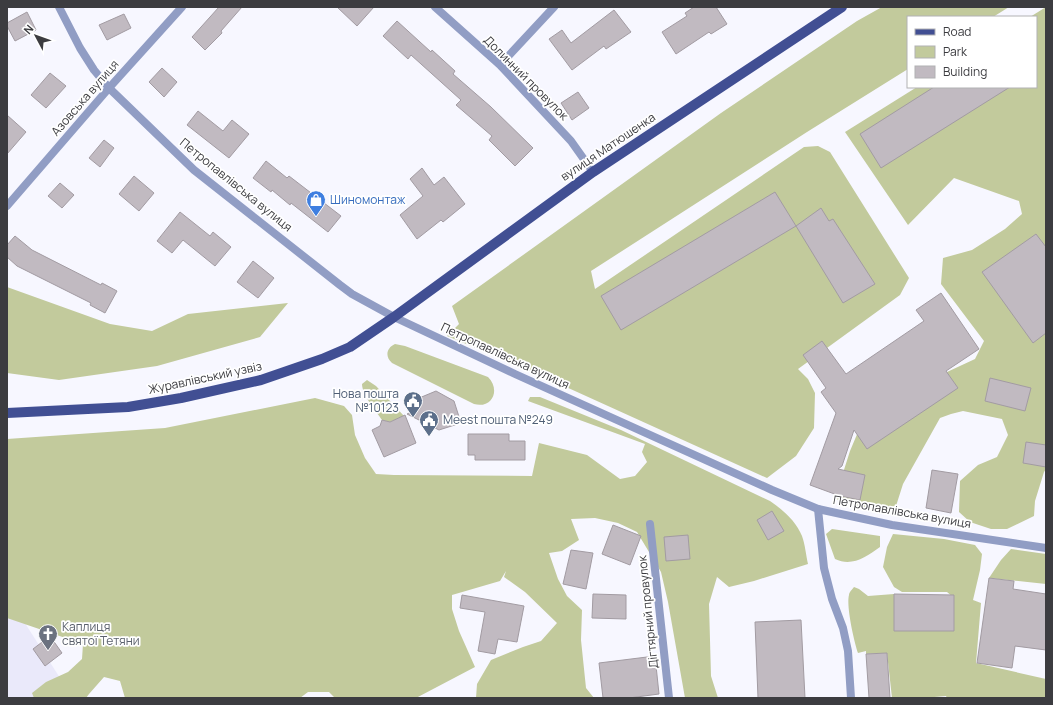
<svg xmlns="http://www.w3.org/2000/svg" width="1053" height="705" font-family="Manrope,sans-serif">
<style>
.built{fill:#eae9fa}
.green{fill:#c2ca9c}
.building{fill:#c1bac1;stroke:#a29ba2}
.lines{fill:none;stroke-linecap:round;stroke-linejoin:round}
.minor{stroke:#919dc4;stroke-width:8}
.tertiary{stroke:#919dc4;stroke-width:8}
.primary{stroke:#414f93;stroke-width:10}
.labels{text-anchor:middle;stroke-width:3.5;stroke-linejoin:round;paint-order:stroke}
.street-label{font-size:12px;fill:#3c3c40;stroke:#fff}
.shop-label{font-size:12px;fill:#366cbe;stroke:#fff;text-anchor:start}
.service-label{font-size:12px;fill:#4e5e75;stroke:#fff;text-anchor:end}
.worship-label{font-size:12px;fill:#5b616d;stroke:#fff;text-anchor:start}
</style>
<rect width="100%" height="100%" fill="#f7f7ff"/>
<path class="built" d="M7,595L60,678L64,698H7Z"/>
<path class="green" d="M882,7H1009L993,17H908V69L807,132L591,271L595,289L804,147L818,146L830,152L909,278L900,295L798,369L808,379L815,393L814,428L796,456L767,478L522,367L447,336L459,324L452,306L721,113L857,21Z
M1046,7V469L1044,472L1035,501L1034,516L1007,529H991L970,522L959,512L960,481L978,465L997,457L1008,435L1002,419L963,411L951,414L940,418L903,484L896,506C876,510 853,509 835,498L850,451L858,432L947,372L975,359L984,341L941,284L943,258L972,250L1005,229L1022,214L1019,201L954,178L908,225L845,132L917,87H1036V17H1030Z
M7,287L110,324L152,331L188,314L288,303L260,337L157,366L59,380L7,373Z
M395,344L405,346L488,377C501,390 492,409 474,404L392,363C385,357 386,348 395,344Z
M367,380L376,386L404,416L390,422L382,420C376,411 362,395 362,384Z
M530,397H540L621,430L770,501C782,509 796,521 802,536C805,544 806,555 808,564L754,581L729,587L717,577L709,604L711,676L718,698H685L668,602L661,572L637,532L618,523L595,518L571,519L579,540L562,551L549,553L558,579L567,596L582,610L581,640L586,688L594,698H476L477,684L491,660L523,647L541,641L557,623L525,592L504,577L506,571L500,581L452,595V609L459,631L475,667L416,698H335L329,692H308L300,698H125L120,681L104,677L89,694L86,698H34L32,693L46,682L68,672L82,659L83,644L7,618V439L165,428L315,398L344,406L352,415L355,435L365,458L376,474L394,475L532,476L539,443L587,455L620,479L635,476L647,462L642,452L645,444L528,401Z
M832,529L880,536V547C866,557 852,567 835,559L826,534Z
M893,534L944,539L975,545L982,554L980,570L973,600L981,603L976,663L1046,679V698H947L946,696L923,698H892L887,653L866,654V651L858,653C854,641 846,606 849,595C849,592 852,590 854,587L859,589L868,596L894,594V631L954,630V598L947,592H902L894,587L883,567L887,547Z
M1011,549L1046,554V584L989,578L1001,560Z"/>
<path class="building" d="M219,7H242L221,31L222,33L205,50L192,37Z
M337,7H374L357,26Z
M694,7H716L727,24L711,34L709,32L676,54L662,32L687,16L685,13Z
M614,10L631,32L606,49L604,46L572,70L549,39L562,30L571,43Z
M27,12L36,30L15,41L7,26V23Z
M124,14L131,28L107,40L99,25Z
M397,21L431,52L432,50L455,71L453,74L491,107L533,148L515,166L489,140L492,136L456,105L461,100L411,55L408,59L383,36Z
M162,68L177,82L164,97L149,82Z
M50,73L66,86L46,108L31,95Z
M934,87H1010L881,168L860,134Z
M578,92L589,108L572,120L561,103Z
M198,111L223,131L232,120L249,134L229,158L187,125Z
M7,115L26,132L7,154Z
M104,140L114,148L100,167L89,158Z
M266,161L287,178L289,176L341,216L328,232L291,203L290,205L272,190L271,192L253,178Z
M422,168L434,185L444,177L465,204L443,222L441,220L417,239L400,215L423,196L410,179Z
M134,176L154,193L139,211L119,194Z
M60,183L74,195L62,208L48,196Z
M775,192L796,226L621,330L601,296Z
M821,208L829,221L833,219L875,284L843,303L796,226Z
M180,212L210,236L213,232L231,247L215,266L183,240L172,253L157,241Z
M1036,234L1046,247V333L1033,343L982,272Z
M15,236L32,250L101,285L102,283L117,291L105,313L90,305L91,303L17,266L7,257V245Z
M253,261L274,278L258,298L237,282Z
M941,293L979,349L946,371L958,388L867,449L854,430L842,466L838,469L865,475L860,500L840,496L810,485L836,413L821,392L826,388L803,355L822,341L846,374L924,321L916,310Z
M990,378L1031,388L1025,411L985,401Z
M436,391L454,401L461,423L439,430L407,414L416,410L412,401Z
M405,415L416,443L384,457L372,430L380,426L382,420L390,422Z
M468,434H509V441H525V460H475V455H468Z
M1026,442L1046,445V467L1023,463Z
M932,470L958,474L951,513L926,508Z
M772,511L784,531L768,540L757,520Z
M613,525L641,536L630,565L602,554Z
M688,535L690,559L666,561L664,537Z
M571,550L593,553L586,589L563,584Z
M989,578L1014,581L1013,589L1046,594V650L1015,646L1012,668L977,663Z
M593,594L626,595V619L592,618Z
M894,594L954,595V631H894Z
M462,595L524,606L517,642L498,639L495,654L478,651L485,612L460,608Z
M801,620L805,698H758L755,622Z
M50,636L62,653L45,666L33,649Z
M887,653L890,698H869L866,654Z
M655,656L659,694L629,698H603L599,663Z"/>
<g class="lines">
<path class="minor" d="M435,7L500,65L571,141L593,172
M500,65L554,7
M7,206L109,88L182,7
M818,509L824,568L832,599L843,628L848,651L851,698
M650,524L669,698"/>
<path class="tertiary" d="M59,7L80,48L94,70L109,88L194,170L340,285L352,294L394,317L515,374L772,490L818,509L892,525L1046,548"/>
<path class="primary" d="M7,413L128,407L181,398L261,380L322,359L350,347L394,317L593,172L842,7"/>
</g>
<defs>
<g id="shop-pin" transform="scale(1)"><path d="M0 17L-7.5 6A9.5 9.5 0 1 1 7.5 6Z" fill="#3f7fe0" stroke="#fff"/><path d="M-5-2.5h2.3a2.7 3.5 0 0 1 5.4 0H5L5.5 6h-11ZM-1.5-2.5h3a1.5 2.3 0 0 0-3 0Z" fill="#fff"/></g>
<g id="civic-pin" transform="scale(1)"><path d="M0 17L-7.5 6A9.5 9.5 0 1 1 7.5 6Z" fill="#5c6f8a" stroke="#fff"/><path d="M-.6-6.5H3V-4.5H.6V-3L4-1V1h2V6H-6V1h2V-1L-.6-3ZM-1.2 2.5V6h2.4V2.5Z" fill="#fff"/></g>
<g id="church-pin" transform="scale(1)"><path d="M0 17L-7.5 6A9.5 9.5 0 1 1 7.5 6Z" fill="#6b7280" stroke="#fff"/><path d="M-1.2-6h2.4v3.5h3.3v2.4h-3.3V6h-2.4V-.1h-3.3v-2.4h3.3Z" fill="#fff"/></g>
</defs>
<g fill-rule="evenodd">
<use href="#shop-pin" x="316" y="200"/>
<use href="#civic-pin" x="413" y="401"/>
<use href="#civic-pin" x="429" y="420"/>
<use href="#church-pin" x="48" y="634"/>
</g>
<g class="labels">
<g class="street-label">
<text transform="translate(526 78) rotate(45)" y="4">Долинний провулок</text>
<text transform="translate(85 98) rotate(-49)" y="4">Азовська вулиця</text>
<text transform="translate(608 147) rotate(-34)" y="4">вулиця Матюшенка</text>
<text transform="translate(236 185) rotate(39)" y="4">Петропавлівська вулиця</text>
<text transform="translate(505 356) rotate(25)" y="4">Петропавлівська вулиця</text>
<text transform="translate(205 378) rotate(-12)" y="4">Журавлівський узвіз</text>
<text transform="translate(902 512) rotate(10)" y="4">Петропавлівська вулиця</text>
<text transform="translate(648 612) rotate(-96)" y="4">Дігтярний провулок</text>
</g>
<g class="shop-label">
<text x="330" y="204">Шиномонтаж</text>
</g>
<g class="service-label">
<text x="399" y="398">Нова пошта<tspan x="399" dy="14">№10123</tspan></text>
<text x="443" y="424" text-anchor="start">Meest пошта №249</text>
</g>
<g class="worship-label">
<text x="62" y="631">Каплиця<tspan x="62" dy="14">святої Тетяни</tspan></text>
</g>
</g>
<rect width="1053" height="705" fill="none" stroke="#3c3c40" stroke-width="16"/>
<rect x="907" y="16" width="130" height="72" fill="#ffffff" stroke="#b1b1b3"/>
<rect x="915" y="29" width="20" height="6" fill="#414f93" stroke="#b1b1b3"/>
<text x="943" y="36" font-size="12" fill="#3c3c40">Road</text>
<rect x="915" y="46" width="20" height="12" fill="#c2ca9c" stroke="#b1b1b3"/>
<text x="943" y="56" font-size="12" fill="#3c3c40">Park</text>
<rect x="915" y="66" width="20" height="12" fill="#c1bac1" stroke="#b1b1b3"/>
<text x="943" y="76" font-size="12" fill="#3c3c40">Building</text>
<g transform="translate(36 36) rotate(311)" stroke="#ffffff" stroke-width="3" paint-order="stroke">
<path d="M0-3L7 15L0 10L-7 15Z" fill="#3c3c40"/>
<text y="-6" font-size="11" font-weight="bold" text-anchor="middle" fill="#3c3c40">N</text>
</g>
</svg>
